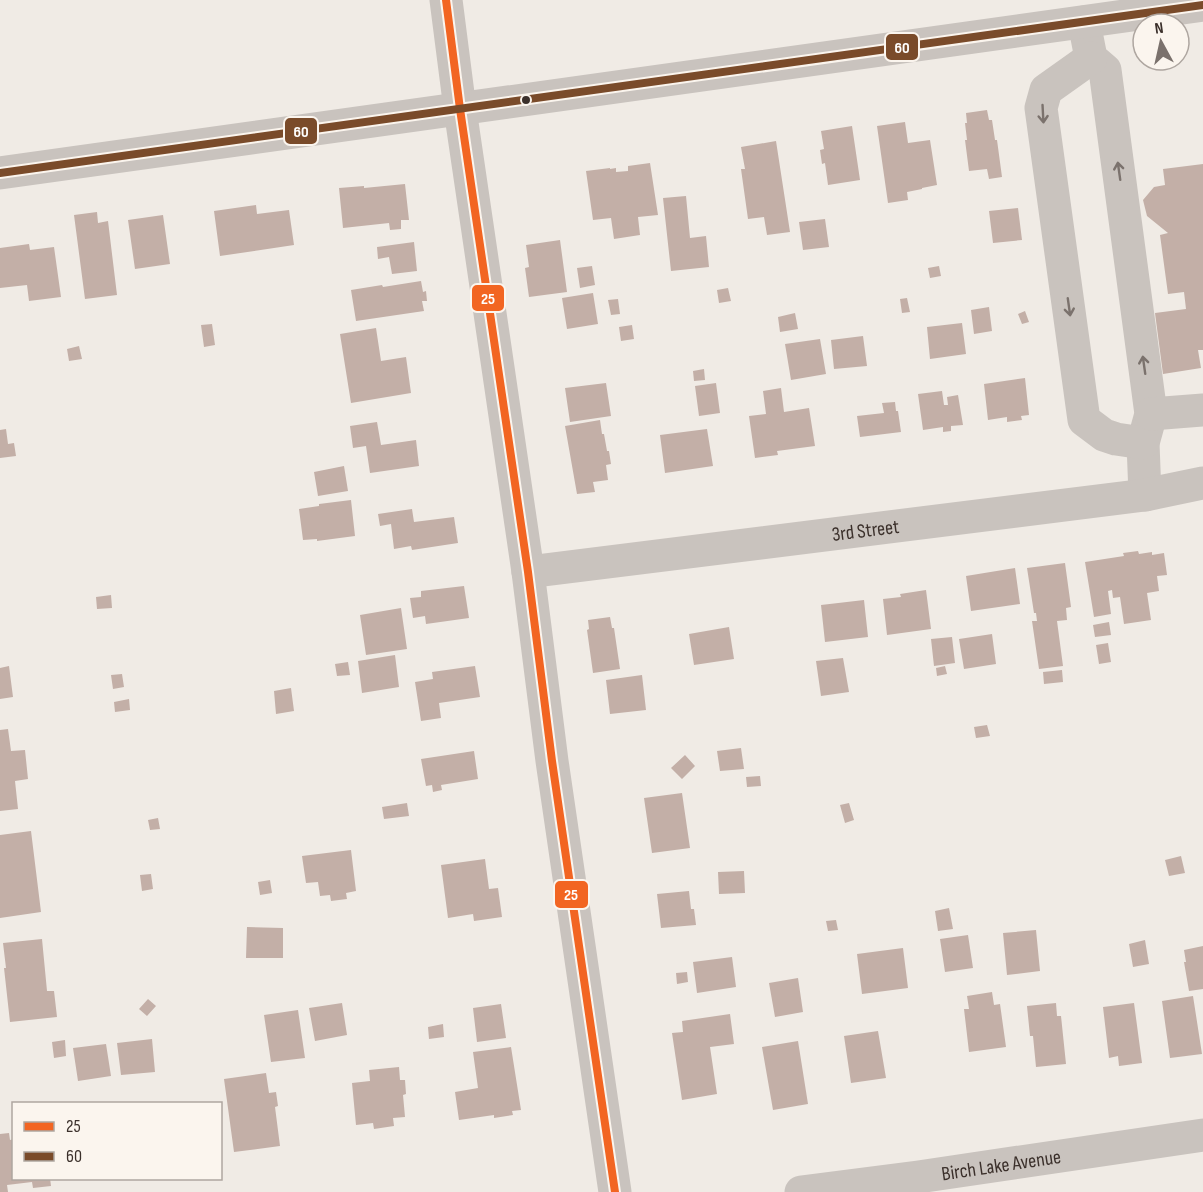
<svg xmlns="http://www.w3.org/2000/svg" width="1203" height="1192" font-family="'Sofia Sans Condensed',sans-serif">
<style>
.building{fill:#c3afa7}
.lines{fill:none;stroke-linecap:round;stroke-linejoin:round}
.minor{stroke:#c9c3be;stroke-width:33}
.bus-1-casing{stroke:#fbf5ee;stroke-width:12}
.bus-2-casing{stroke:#fbf5ee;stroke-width:12}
.bus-1{stroke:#f26522;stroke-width:8}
.bus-2{stroke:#7a4b2a;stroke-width:8}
.oneway{stroke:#7b726d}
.bus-dot{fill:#3b302b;stroke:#fbf5ee;stroke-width:2}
.labels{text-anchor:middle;stroke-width:5;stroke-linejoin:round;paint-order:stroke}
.street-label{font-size:20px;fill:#3b302b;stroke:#fbf5ee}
.line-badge{stroke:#fbf5ee;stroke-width:2}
.badge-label{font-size:16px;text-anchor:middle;font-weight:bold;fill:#fff}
</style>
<rect width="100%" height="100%" fill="#f0ebe5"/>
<path class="building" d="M987,110L989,120H992L995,140H997L1002,177L989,179L987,169L969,171L965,140H967L965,123H967L966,113Z
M905,122L908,143L930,140L937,185L922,188V189L907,192L908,200L888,203L877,126Z
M852,126L860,180L828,185L825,163L822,164L820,150L824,149L821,131Z
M776,141L790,232L767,235L764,217L748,219L741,169H745L741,147Z
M650,163L658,215L638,217L640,235L614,239L611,218L593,220L586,171L610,168V169L616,168V172L628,171V166Z
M1203,164V350H1198L1201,368L1163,374L1155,313L1186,309L1184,292L1168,294L1160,235L1168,233L1147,216L1143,200L1154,187L1165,185L1163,169Z
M405,184L409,220H401V229L390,230L389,223L343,228L339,188L364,186V188Z
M686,196L690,238L706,236L709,267L671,271L663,198Z
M256,205L257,214L289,210L294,245L220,256L214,211Z
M1018,208L1022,240L993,243L989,211Z
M97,212L98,223L108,221L117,295L85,299L74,215Z
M163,215L170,264L135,269L128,220Z
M825,219L829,247L803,250L799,222Z
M560,240L567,292L529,297L525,268L529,267L526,245Z
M414,242L417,271L392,274L389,257L378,259L377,247Z
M29,244L30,250L54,247L61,297L29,301L27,285L0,288V248Z
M592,266L595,285L580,288L577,268Z
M939,266L941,276L930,278L928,268Z
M421,281L423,292L426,291L427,301H422L424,311L356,321L351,290L382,285L383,287Z
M728,288L731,301L719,303L717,290Z
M593,293L598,324L567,329L562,298Z
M907,298L910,312L902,313L900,299Z
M618,299L620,314L611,315L608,300Z
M989,307L992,331L974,334L971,310Z
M1025,311L1029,322L1022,324L1018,314Z
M795,313L798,329L780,332L778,317Z
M962,323L966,354L930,359L927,327Z
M212,324L215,345L204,347L201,325Z
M632,325L634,339L621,341L619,327Z
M376,328L381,361L406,357L411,393L351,403L340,334Z
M863,336L867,366L834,369L831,340Z
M820,339L826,374L791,380L785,344Z
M79,346L82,359L69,361L67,349Z
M704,369L705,380L694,381L693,371Z
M1025,378L1029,415L1021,416L1022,420L1007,422V417L988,420L984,384Z
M606,383L611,416L570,422L565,388Z
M716,383L720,413L699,416L695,386Z
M781,388L784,412L809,408L815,446L777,451L778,455L755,458L749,416L766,414L763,391Z
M942,391L944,405H948L947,397L958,395L963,425L951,426V431L943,432V427L923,430L918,394Z
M895,402L896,411H898L901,432L860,437L857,416L884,413L882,403Z
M600,420L602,434H604L607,451H609L611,464L606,465L608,480L593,482L595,492L577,494L565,426Z
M377,422L381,445L416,440L419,466L370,473L366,446L353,448L350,426Z
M6,429L8,444L14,443L16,456L0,458V430Z
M707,429L713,466L665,473L660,435Z
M344,466L348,491L318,496L314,472Z
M351,500L355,536L317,541V539L303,540L299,509L319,506V504Z
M412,509L414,522L454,517L458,543L412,550L411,546L394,549L391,524L380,526L378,514Z
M1138,551L1139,554L1152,552V555L1164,553L1167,575L1157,576L1159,591L1147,593L1151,620L1124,624L1120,597L1113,598L1112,590L1108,591L1111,614L1094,617L1085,562L1124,556L1123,553Z
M1065,563L1071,607L1066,608L1067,620L1057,621L1063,666L1039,669L1032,621H1037L1036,613H1034L1027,568Z
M1015,568L1020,604L971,611L966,576Z
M464,586L469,618L426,624L425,616L413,618L410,598L421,597V591Z
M926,590L931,629L887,635L883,599L901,597L900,594Z
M111,595L112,608L97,609L96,597Z
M864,600L868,637L825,642L821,605Z
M401,608L407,649L366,655L360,615Z
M610,617L612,628H614L620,669L593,673L587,630L589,629L588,620Z
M1109,622L1111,635L1095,637L1093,625Z
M729,627L734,659L694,665L689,634Z
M992,634L996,664L964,669L959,639Z
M952,637L955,663L934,666L931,639Z
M1108,643L1111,662L1099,664L1096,645Z
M395,655L399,687L362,693L358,661Z
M843,658L849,692L821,696L816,661Z
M348,662L350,675L337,676L335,664Z
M9,666L13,697L0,699V668Z
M475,666L480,697L439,703L441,718L421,721L415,682L433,679L432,672Z
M945,666L947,674L937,676L936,668Z
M1062,670L1063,682L1044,684L1043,672Z
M122,674L124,687L113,689L111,675Z
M642,675L646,710L610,714L606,680Z
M291,688L294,711L276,714L274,691Z
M129,699L130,710L115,712L114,702Z
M987,725L990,736L976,738L974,727Z
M8,729L11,751L25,750L28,779L15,781L18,809L0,811V730Z
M741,748L744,769L720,771L717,751Z
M474,751L478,779L441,785L442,790L433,792L432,785L426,786L421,759Z
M685,755L695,766L682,779L671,768Z
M760,776L761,786L747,787L746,777Z
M682,793L690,848L652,853L644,798Z
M407,803L409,816L384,819L382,807Z
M849,803L854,820L845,823L840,805Z
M158,818L160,829L150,830L148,820Z
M31,831L41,912L0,918V835Z
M351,850L356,891L346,893L347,899L331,901L330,895L320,896L318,882L306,883L302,856Z
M1181,856L1185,873L1169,876L1165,860Z
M485,859L489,889L498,888L502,917L474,921L473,914L448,918L441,865Z
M744,871L745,893L719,894L718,872Z
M151,874L153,889L142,891L140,875Z
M270,880L272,893L260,895L258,882Z
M689,891L691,909H694L696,925L661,928L657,894Z
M949,908L953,929L938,931L935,911Z
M836,920L838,930L828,931L826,921Z
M247,927L283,928V958H246Z
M1036,930L1040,971L1007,975L1003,933Z
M968,935L973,968L945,972L940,939Z
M42,939L47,991H54L57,1017L10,1022L4,968H6L3,943Z
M1145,940L1149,964L1133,967L1129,944Z
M1203,946V989L1189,991L1184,962H1186L1184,950Z
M903,948L908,988L862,994L857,954Z
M732,957L736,987L697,993L693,962Z
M687,972L688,982L677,984L676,973Z
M798,978L803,1012L775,1017L769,983Z
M992,992L994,1005L1000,1004L1006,1047L969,1052L964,1009H969L967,996Z
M1193,996L1202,1054L1170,1058L1162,1001Z
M148,999L156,1006L147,1016L139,1009Z
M342,1003L347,1035L315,1041L309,1008Z
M1056,1003L1057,1016H1061L1066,1064L1036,1067L1033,1036H1030L1027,1006Z
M1134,1003L1142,1063L1119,1066L1118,1056L1109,1058L1103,1007Z
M501,1004L506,1038L477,1042L473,1008Z
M298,1010L305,1058L271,1062L264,1015Z
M730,1014L734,1044L710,1047L717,1094L682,1100L672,1033L683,1032L682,1021Z
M443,1024L444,1037L429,1039L428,1027Z
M878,1031L886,1078L851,1083L844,1036Z
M152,1039L155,1072L121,1075L117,1043Z
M65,1040L66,1056L54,1058L52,1042Z
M798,1041L808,1104L773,1110L762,1047Z
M106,1044L111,1076L78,1081L73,1048Z
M511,1047L521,1110L512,1111L513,1115L494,1118V1115L459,1120L455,1092L478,1088L473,1052Z
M399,1067L400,1080H405L406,1094L403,1095L405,1117L393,1118L394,1126L374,1129L373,1123L356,1125L352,1083L370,1081L369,1070Z
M266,1073L269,1093L276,1092L278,1106L275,1107L280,1146L234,1152L224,1079Z
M9,1133L10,1140L14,1139V1178H50L51,1186L33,1188L32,1182L7,1185L8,1192H0V1134Z"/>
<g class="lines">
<g class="minor">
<path d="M446,0L460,109L528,572L552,761L615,1192"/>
<path d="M1084,22L1091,58L1105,70L1151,414L1143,443L1145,495"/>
<path d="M1091,58L1046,90L1041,108L1084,420L1104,435L1116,439L1143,443"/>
<path d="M0,173L1203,5"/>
<path d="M1151,414L1203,410"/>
<path id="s1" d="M528,572L1145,495L1203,483"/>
<path id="s2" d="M801,1192L918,1177L1203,1135"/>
</g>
<g class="bus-1-casing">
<path id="bus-1" d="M446,0L460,109L528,572L552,761L615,1192"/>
</g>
<g class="bus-2-casing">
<path id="bus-2" d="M0,173L1203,5"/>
</g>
<use href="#bus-1" class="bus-1"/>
<use href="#bus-2" class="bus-2"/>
</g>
<defs><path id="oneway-shaft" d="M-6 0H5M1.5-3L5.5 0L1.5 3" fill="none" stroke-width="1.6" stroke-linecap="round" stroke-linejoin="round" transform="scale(1.5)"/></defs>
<g class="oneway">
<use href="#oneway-shaft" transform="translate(1043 114) rotate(87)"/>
<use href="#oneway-shaft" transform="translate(1119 171) rotate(-98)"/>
<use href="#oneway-shaft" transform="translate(1069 307) rotate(82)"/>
<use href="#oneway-shaft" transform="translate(1144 365) rotate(-98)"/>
</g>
<circle class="bus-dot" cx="526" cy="100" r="5"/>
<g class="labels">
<g class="street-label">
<text dy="7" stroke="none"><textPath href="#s1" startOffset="340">3rd Street</textPath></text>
<text dy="7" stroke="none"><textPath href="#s2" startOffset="202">Birch Lake Avenue</textPath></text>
</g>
</g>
<g class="line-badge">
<rect x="885" y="33" width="34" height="28" rx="6" fill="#7a4b2a"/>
<rect x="284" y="117" width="34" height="28" rx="6" fill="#7a4b2a"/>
<rect x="471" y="284" width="34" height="28" rx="6" fill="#f26522"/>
<rect x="554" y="880" width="35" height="29" rx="6" fill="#f26522"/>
</g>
<g class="badge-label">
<text x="902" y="53">60</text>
<text x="301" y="137">60</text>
<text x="488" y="304">25</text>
<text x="571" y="900">25</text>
</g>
<rect x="12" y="1102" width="210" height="78" fill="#fbf5ee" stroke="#aea6a0" stroke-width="1.5"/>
<rect x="24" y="1122" width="30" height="9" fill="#f26522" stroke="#aea6a0" stroke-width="1.5"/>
<text x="66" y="1132" font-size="18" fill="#3b302b">25</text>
<rect x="24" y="1152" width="30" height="9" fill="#7a4b2a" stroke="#aea6a0" stroke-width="1.5"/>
<text x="66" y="1162" font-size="18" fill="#3b302b">60</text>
<g transform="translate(1161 42) rotate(352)"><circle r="28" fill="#fbf5ee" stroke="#aea6a0" stroke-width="1.5"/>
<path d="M0-4.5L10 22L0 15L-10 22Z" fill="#7a716c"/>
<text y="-9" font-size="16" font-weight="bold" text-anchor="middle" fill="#3b302b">N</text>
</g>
</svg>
